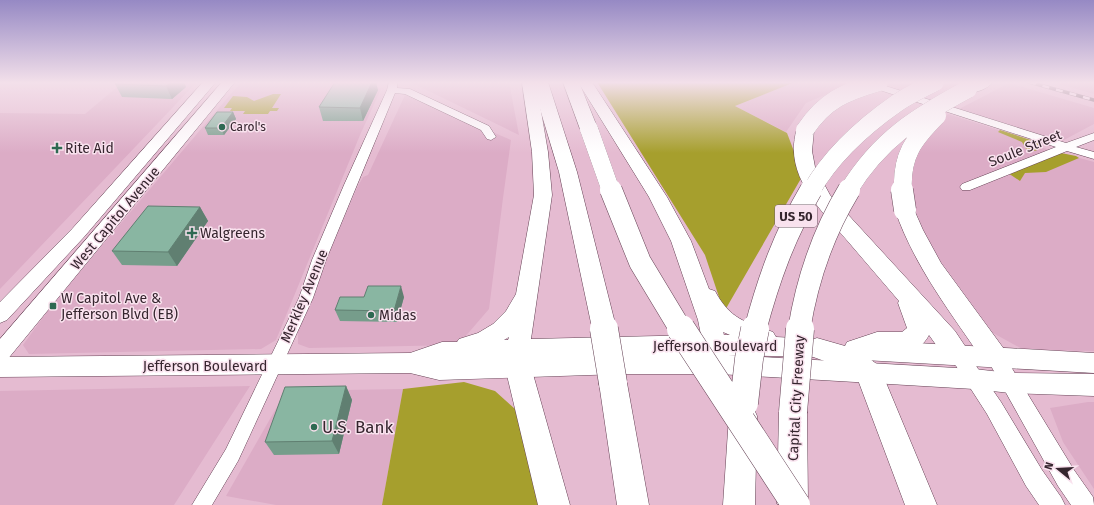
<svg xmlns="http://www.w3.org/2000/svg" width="1094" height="505" font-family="'Fira Sans',sans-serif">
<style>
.built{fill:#dcacc6}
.green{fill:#a69f2d}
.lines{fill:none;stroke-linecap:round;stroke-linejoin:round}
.minor-casing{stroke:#654255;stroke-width:1}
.tertiary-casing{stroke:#654255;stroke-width:1}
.secondary-casing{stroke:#654255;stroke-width:1}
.primary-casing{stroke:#654255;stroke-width:1}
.motorway-casing{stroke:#654255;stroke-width:1}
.minor{fill:#fff;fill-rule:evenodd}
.tertiary{fill:#fff;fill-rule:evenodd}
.secondary{fill:#fff;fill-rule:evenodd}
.primary{fill:#fff;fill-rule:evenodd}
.motorway{fill:#fff;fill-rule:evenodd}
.rail-casing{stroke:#745b68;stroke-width:3.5}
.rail{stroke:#f9e2ee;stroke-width:2.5;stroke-dasharray:7;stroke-linecap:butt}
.motorway-bridge-far2-casing{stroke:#654255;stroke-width:18;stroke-linecap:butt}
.motorway-bridge-far1-casing{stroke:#654255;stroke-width:23;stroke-linecap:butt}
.motorway-bridge-casing{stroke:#654255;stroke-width:29;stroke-linecap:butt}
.motorway-bridge-far2{stroke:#fff;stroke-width:18}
.motorway-bridge-far1{stroke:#fff;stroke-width:22}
.motorway-bridge{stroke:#fff;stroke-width:28}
.wall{fill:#769d8b}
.shaded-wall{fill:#607f71}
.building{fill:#89b6a2;stroke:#607f71}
.poi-dot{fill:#2e6952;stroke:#f9e2ee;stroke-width:1.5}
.labels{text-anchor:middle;stroke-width:3;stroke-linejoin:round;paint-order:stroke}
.far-poi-label{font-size:12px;fill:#35252e;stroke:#f9e2ee;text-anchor:start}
.shield{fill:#f9e2ee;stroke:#705e68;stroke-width:1}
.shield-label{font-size:13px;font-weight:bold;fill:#35252e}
.poi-label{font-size:14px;fill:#35252e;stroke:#f9e2ee;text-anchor:start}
.street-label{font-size:14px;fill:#35252e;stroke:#f9e2ee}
.near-poi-label{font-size:17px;fill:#35252e;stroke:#f9e2ee;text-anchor:start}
</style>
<rect width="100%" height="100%" fill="#e5bbd1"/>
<path class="built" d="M123,82H197L0,289V113L85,114Z
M241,82H367L381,89L360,135L276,340L261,349L29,354L23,345L54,302Z
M410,82H509L519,135Z
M795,82L853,83L806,103L786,132L735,106Z
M1052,82H1094V94Z
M1009,83L1094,108V124L1062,141L959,109Z
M405,95L511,140L503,198L489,309L458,345L309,348L298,344V330L335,239L357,188L363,177L368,175Z
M948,114L1027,139L1040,147L1094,162V351L1024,350L993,333L931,248L911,200V160L923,141Z
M250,386L174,505H0V391Z
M403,389L382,505H276L226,496L286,391Z
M1088,402H1094V489L1063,442L1050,408Z"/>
<path class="green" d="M597,82H795L735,106L787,133L803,175L724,312L705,255Z
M273,94H281L272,108H279L277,111H270L268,114H243L245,111H230L232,108H224L233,96L247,97L254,101Z
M1000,130L1040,143L1043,147C1032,153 1028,154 1022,142L998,132Z
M1061,153L1076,156L1079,158L1046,172L1025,173L1020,181L1008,173Z
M464,382L495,391L515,409L539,505H382L403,389Z"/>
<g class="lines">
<g class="minor-casing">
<path id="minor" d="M389,82H397V88L410,89L489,126L496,137L491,140L487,139L481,130L405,94L395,93L326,260L313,298L238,461L212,505H192L226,449L299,298L312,260L344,185L387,90Z
M863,82H873L1066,143L1094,133V140L1076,147L1094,152V159L1067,151L970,190H962L960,187L962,184L1056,147L864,85Z"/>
</g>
<g class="tertiary-casing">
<path id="tertiary" d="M958,347L965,350L1001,402L1042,470L1061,497L1065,505H1039L1026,486L987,414L949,355L951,350Z
M995,349L1002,352L1074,470L1093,497L1094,505H1071L1058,486L986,357L988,352Z"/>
</g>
<g class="secondary-casing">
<path id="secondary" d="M203,82H216L84,237L7,320L0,323V302L72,229Z
M222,82H235L7,360L0,363V339Z"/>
</g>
<g class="primary-casing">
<path id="primary" d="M522,82H536L548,152L552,195L531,339L701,335L698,320L671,241L649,197L578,82H592L667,197L691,241L709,289L715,291C730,319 745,322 773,332L776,337L812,339L820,341L824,348L820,355L812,357L728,355L974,369L1010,373L1094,374V396L1010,393L974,389L719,374H620L439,380L410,373L0,377V357L410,353L442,342H457L459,339L478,333L493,324L506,311L516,294L534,195L532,152ZM723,332L730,335H724ZM509,337L508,340H504Z
M864,340L1094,353V373L864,360L856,357L852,350L856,343Z"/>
</g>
<g class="motorway-casing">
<path id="motorway" d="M532,82H548L577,172L615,323L612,330L603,333L594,330L591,323L559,172Z
M563,82H579L598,129L595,133L589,134L583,133L580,129Z
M972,82H993C987,90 971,95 962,92L960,89L962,86Z
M805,125L811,126L814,130L812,151L815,167L830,195L955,331L971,355L967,363L958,366L949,363L929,335C917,358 898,349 878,352C874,353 870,355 866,356L878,365L882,373L937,505H905L858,380L835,365L808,355L804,348L808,341L817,338L845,346L847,342L877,332H902L907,328L898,303L899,301C883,282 867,264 851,245C827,216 791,185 794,144C795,138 795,131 799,126Z
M905,203L912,205L923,230L941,263L1004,349L1008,357L1004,365L995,368L986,365C952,314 915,268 895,210L898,205Z
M518,340L527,343L531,350V367L570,505H538L505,367V350L509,343Z
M613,371L623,375L627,383L649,505H617L599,383L603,375Z
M793,399L803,403L807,412L808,505L777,504L779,412L783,403Z
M743,403L753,407L757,416L755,505H723L729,416L733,407Z"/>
</g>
<use href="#minor" class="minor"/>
<use href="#tertiary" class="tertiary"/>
<use href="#secondary" class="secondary"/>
<use href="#primary" class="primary"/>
<use href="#motorway" class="motorway"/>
<g class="rail-casing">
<path id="rail" d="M1029,82L1094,100"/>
</g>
<use href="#rail" class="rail"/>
<g class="motorway-bridge-far2-casing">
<path id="motorway-bridge-far2" d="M589,129L611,191
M805,130C825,100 845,92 879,82
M811,191C831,156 864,126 897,103C909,95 922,89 935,82
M848,191C880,139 916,117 968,89
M903,191C901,156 913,140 937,116"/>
</g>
<g class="motorway-bridge-far1-casing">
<path id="motorway-bridge-far1" d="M611,190L640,262L681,330
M902,190L905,210
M603,323L604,330
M755,330C769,278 784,236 811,190
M799,330C807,280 823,233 849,190"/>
</g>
<g class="motorway-bridge-casing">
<path id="motorway-bridge" d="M604,329L613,383
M681,329L796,505
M744,403L749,359L755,329
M793,412L800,329"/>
</g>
<use href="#motorway-bridge-far2" class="motorway-bridge-far2"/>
<use href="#motorway-bridge-far1" class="motorway-bridge-far1"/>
<use href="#motorway-bridge" class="motorway-bridge"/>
</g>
<path class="wall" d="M118,82H184L186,87L172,99L122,97L115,84Z
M378,90L363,121H323L319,107Z
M233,112L236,119L224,135H208L205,128Z
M200,207L208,221L177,266L122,265L112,251Z
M404,297L397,322L340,321L335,310Z
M346,386L352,400L339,454L274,455L265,442Z"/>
<path class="shaded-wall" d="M171,82H184L186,87L172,99L166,86Z
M372,82H376L378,90L363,121L360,108Z
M233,112L236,119L224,135L221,128Z
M200,207L208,221L177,266L168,252Z
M401,286L404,297L397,322L394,311Z
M346,386L352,400L339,454L332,441Z"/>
<path class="building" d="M118,82H171L166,86L115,84Z
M335,82H372L360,108L319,107Z
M217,112H233L221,128H205Z
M148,206L200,207L168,252L112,251Z
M368,286H401L394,311L335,310L340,297H364Z
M346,386L332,441L265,442L285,387Z"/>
<linearGradient id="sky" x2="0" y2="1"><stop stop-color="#9689c4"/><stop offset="0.54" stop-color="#f3e0ea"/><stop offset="1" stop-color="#f3e0ea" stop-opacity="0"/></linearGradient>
<rect width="1094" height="153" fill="url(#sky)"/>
<g class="poi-dot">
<circle cx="222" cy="127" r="4"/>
<path d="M55 142h4v4h4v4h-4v4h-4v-4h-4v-4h4z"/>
<path d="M190 227h4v4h4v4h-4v4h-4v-4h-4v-4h4z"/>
<rect x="49" y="302" width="8" height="8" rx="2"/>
<circle cx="371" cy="315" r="4"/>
<circle cx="314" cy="427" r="4"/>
</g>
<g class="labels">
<g class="far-poi-label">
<text x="230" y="131">Carol's</text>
</g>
<rect class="shield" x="775" y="205" width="42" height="22" rx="3"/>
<g class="shield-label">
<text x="796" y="221">US 50</text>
</g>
<g class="poi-label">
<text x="65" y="153">Rite Aid</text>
<text x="200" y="238">Walgreens</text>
<text x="61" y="303">W Capitol Ave &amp;<tspan x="61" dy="16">Jefferson Blvd (EB)</tspan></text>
<text x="379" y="320">Midas</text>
</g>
<g class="street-label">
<text transform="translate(1025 148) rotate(-22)" y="5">Soule Street</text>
<text transform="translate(115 218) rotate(-50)" y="5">West Capitol Avenue</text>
<text transform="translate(304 296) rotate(-67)" y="5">Merkley Avenue</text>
<text x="715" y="351">Jefferson Boulevard</text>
<text x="205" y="371">Jefferson Boulevard</text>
<text transform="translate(796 398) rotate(-87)" y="5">Capital City Freeway</text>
</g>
<g class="near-poi-label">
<text x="322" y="433">U.S. Bank</text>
</g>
</g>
<g transform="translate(1058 469) rotate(288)" stroke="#f9e2ee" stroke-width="3" paint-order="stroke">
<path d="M0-3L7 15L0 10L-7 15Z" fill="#35252e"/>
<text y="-6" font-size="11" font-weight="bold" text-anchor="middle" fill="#35252e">N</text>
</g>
</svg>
